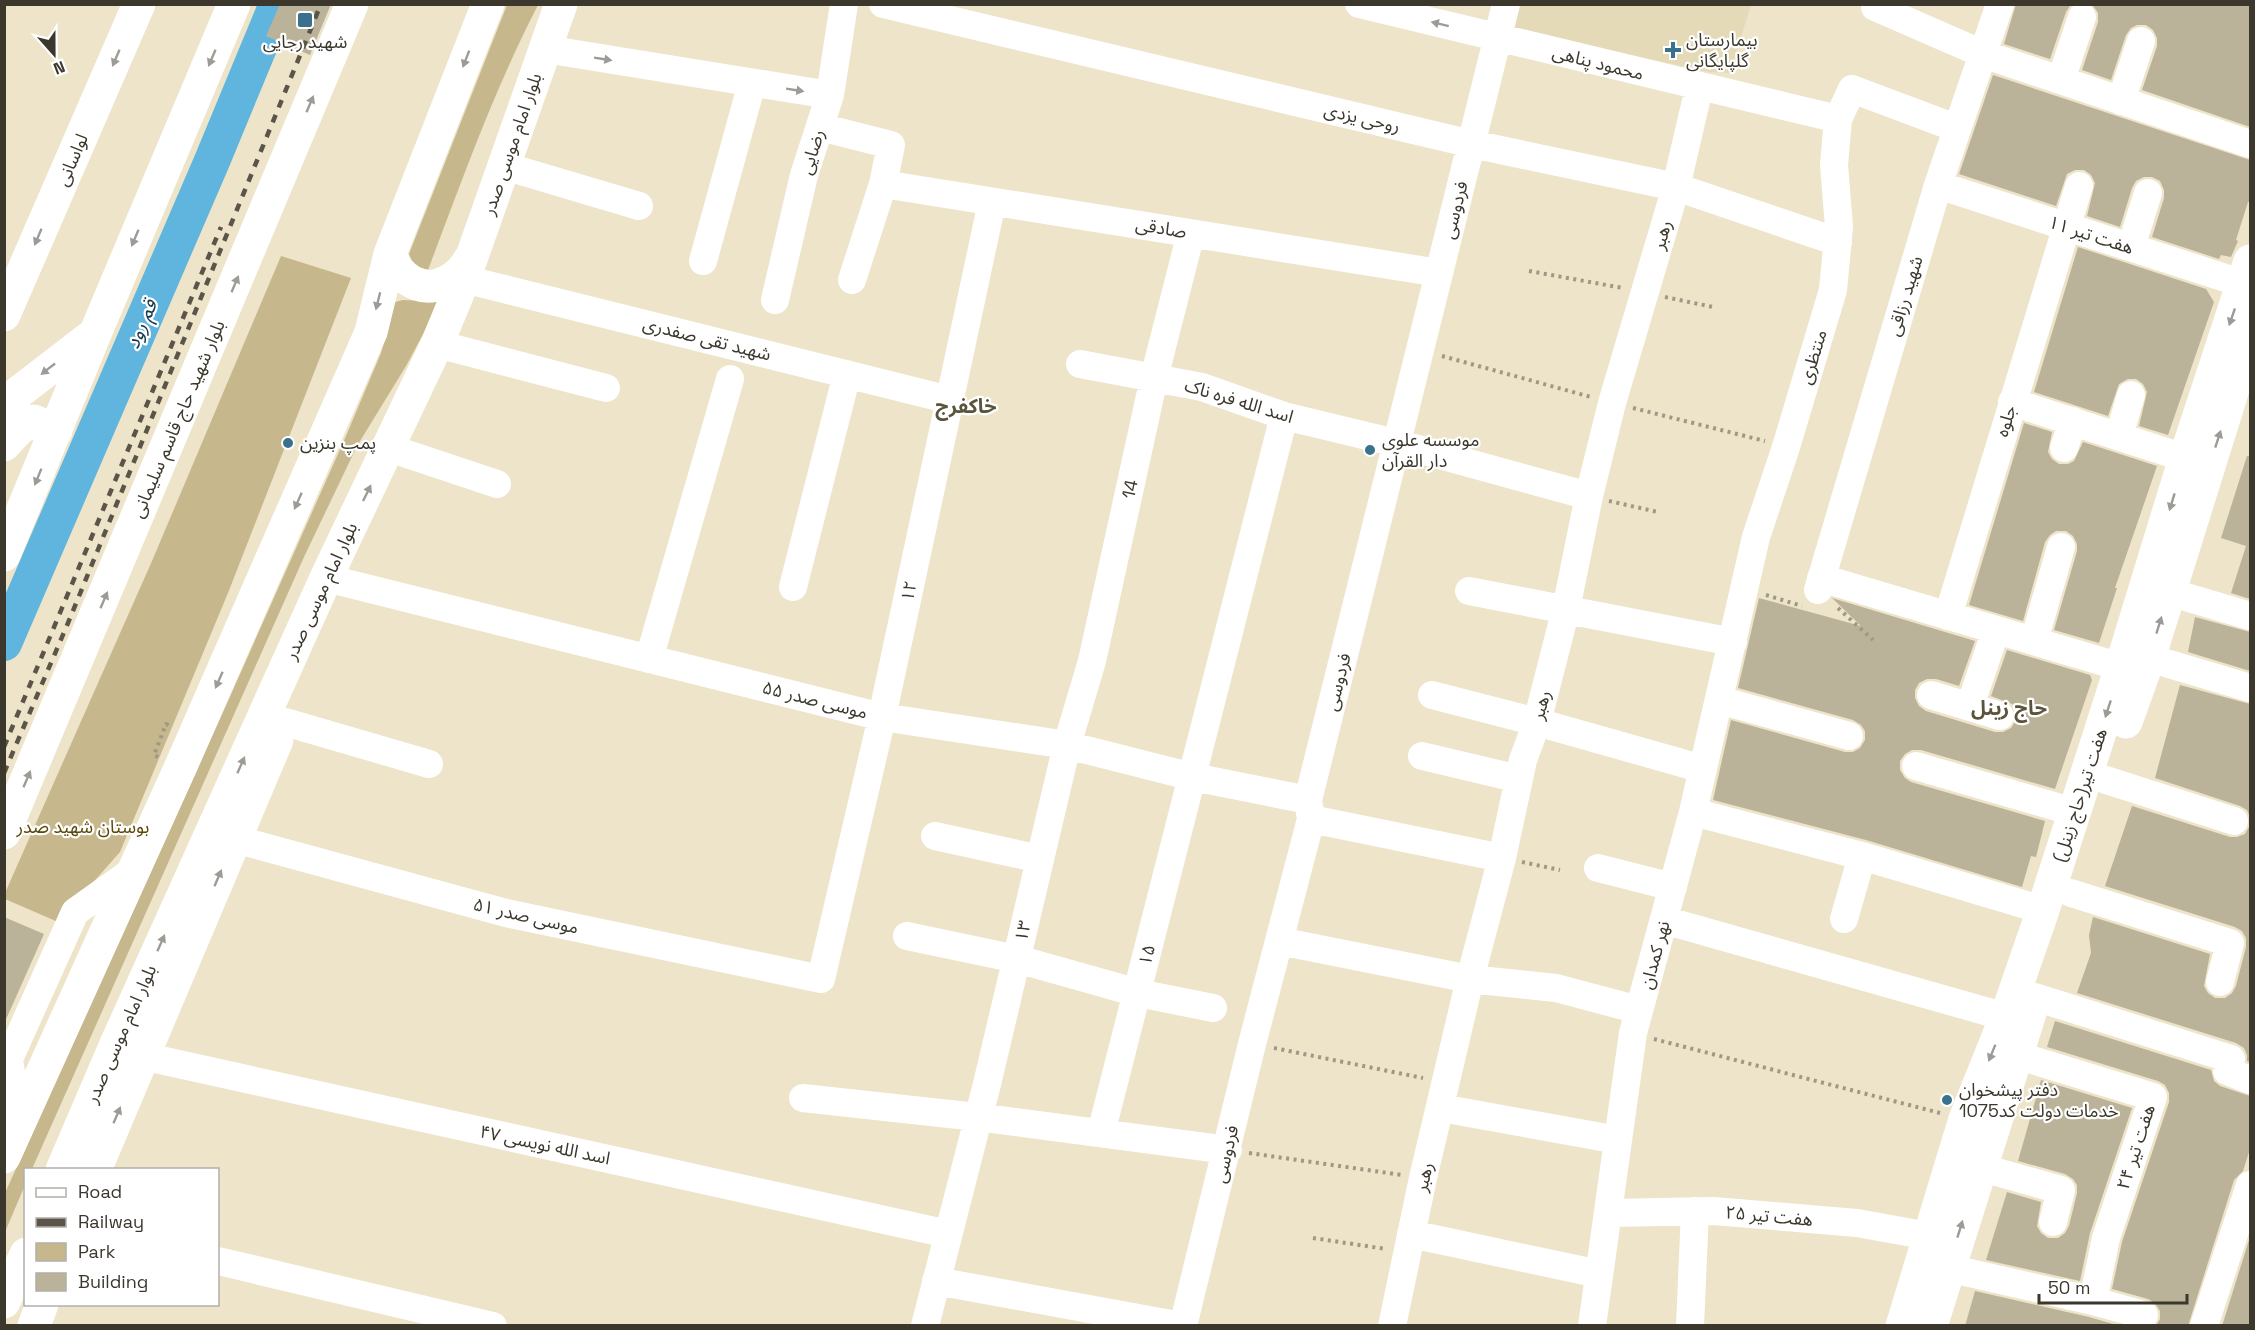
<svg xmlns="http://www.w3.org/2000/svg" width="2255" height="1330" font-family="'Space Grotesk','Noto Sans Arabic',sans-serif">
<style>
.built{fill:#e5dab8}
.green{fill:#c6b88c}
.lines{fill:none;stroke-linecap:round;stroke-linejoin:round}
.river{stroke:#5fb5de;stroke-width:36}
.building{fill:#bbb399}
.path{stroke:#9f9885;stroke-width:4;stroke-dasharray:3 4.5;stroke-linecap:butt}
.minor{stroke:#fff;stroke-width:28}
.major{stroke:#fff;stroke-width:33}
.rail{stroke:#5a5548;stroke-width:4.5;stroke-dasharray:8 8;stroke-linecap:butt}
.oneway{fill:#9d9b96}
.poi-dot{fill:#3a728d;stroke:#fff;stroke-width:2}
.labels{text-anchor:middle;stroke-width:4.5;stroke-linejoin:round;paint-order:stroke}
.poi-label{font-size:18px;fill:#3b372d;stroke:#fff;text-anchor:start}
.street-label{font-size:18px;fill:#3b372d;stroke:#fff}
.park-label{font-size:18px;fill:#594808;stroke:#fff}
.water-label{font-size:20px;font-style:italic;fill:#13394b;stroke:#fff}
.neighbourhood-label{font-size:20px;font-weight:bold;fill:#5b543d;stroke:#fff}
</style>
<rect width="100%" height="100%" fill="#ede4c9"/>
<path class="built" d="M1505,5H1751L1730,73L1709,72L1508,28Z"/>
<path class="green" d="M507,5H538C494,90 462,180 428,270L414,266L409,254Z
M281,256L351,278L228,593L120,852L58,922L5,899V893L152,561Z
M444,295L406,366L357,446L304,557L32,1169L26,1170L25,1185L5,1232V1193L224,710L346,436L381,353L395,302L403,300L430,301Z"/>
<g class="lines">
<path class="river" d="M4,643L212,161L277,4"/>
</g>
<path class="building" d="M280,4H331L310,55L266,36Z
M2016,4H2071L2066,12L2050,59L2004,44Z
M2092,4H2250V127L2142,90L2157,46V38L2153,30L2146,25H2137L2131,28L2126,35L2111,80L2082,70L2098,22V13Z
M1993,75L2250,160V202H2248L2236,240L2238,241L2231,257L2221,255L2219,259L2152,237L2164,198V190L2160,181L2152,177H2144L2136,181L2132,188L2120,227L2087,216L2095,183L2091,175L2084,170H2075L2067,174L2056,206L1959,174Z
M2078,247L2206,289L2214,302L2168,435L2139,426L2147,392L2143,384L2136,379H2128L2119,384L2108,416L2034,392Z
M2024,423L2052,432L2048,452L2052,459L2059,464H2068L2074,461L2083,442L2157,466L2115,588H2117L2099,643L2054,630L2077,551V544L2073,536L2066,531H2056L2050,535L2045,542L2023,621L1969,605Z
M2247,456H2250V599L2231,593L2246,546L2221,538Z
M1759,598L1861,626L1832,598L1975,641L1959,686L1936,679H1927L1919,683L1915,690V698L1919,706L1926,711L1995,732H2003L2011,728L2016,720V712L2012,704L1991,696L2007,650L2090,675L2092,680L2055,789L1921,750H1912L1905,754L1900,761V770L1905,778L1911,782L2045,821L2036,857L2031,856L2022,887L1866,840L1713,800L1731,720L1845,752H1853L1860,748L1865,740V731L1861,725L1853,720L1738,688Z
M2195,617L2250,632V671L2188,652Z
M2180,685L2250,704V1062L2247,1061V1055L2244,1048L2236,1043L2077,993L2091,953L2089,935L2093,917L2210,954L2204,986L2208,993L2215,998H2225L2232,993L2236,986L2246,947V938L2242,931L2235,927L2105,886L2132,806L2230,837H2237L2245,834L2249,827L2250,817L2247,810L2240,806L2155,778Z
M4,917L44,934L4,1024Z
M2055,1021L2211,1070L2214,1081L2220,1086L2250,1096V1149L2243,1171L2234,1180L2188,1326H2156L2160,1319V1311L2155,1303L2148,1299L2112,1289L2122,1242L2169,1102V1093L2165,1085L2158,1081L2047,1047Z
M2041,1080L2132,1108L2090,1233L2080,1281L1986,1260L2007,1192L2041,1202L2037,1226L2041,1233L2048,1238H2058L2065,1233L2069,1226L2077,1193V1185L2073,1179L2065,1174L2018,1161Z
M2250,1237V1326H2222Z
M1975,1291L2089,1317L2120,1326H1965Z"/>
<g class="lines">
<path class="path" d="M1529,271L1623,288
M1665,297L1713,307
M1442,356L1591,397
M1633,408L1765,441
M1609,501L1658,512
M1766,595L1802,606
M1838,608L1873,640
M158,757L154,755L166,724L171,726
M1522,862L1560,870
M1654,1039L1940,1113
M1274,1048L1423,1078
M1249,1153L1402,1175
M1313,1238L1386,1249"/>
<path class="minor" d="M883,4L1472,144L1676,187L1838,242
M1359,4L1838,119
M1875,7L1983,54L2250,144
M545,49L830,95
M2061,80L2082,17
M2121,101L2141,41
M820,127L891,145L883,184L852,280
M504,166L639,206
M883,184L1439,273
M1938,185L2244,284
M2131,247L2148,193
M703,261L752,83
M464,279L950,400
M775,300L804,175L830,95L844,4
M437,344L606,388
M1080,364L1202,387L1284,416L1396,443L1589,496
M2012,402L2185,458
M2119,436L2131,395
M389,448L497,484
M2064,448L2073,421
M326,578L882,717L1067,745L1193,777L1308,800
M1821,578L2121,667
M793,587L847,374
M1818,590L1938,185L2000,4
M1469,591L1733,642
M2169,592L2250,616
M1948,616L2079,186
M2034,641L2061,547
M2149,658L2250,688
M649,659L730,379
M1432,695L1537,722
M1931,695L2000,716
M1719,700L1849,736
M1970,706L1996,630
M285,722L429,764
M1551,726L1703,769
M1422,756L1519,779
M1916,766L2074,812
M2106,780L2234,821
M1693,812L1862,856L2043,910
M1311,819L1502,858
M935,836L1040,859
M235,839L506,913L821,979L882,717L992,202
M1598,868L1673,887
M2071,893L2230,943L2220,982
M1844,919L1862,856
M1664,920L2006,1017
M907,936L1017,959L1138,993L1213,1008
M1279,941L1470,979L1556,988L1639,1010
M2035,997L2231,1059L2227,1071L2250,1080
M2016,1055L2153,1097L2106,1238L2093,1301
M142,1056L948,1234
M803,1098L977,1117L1228,1150
M1441,1108L1618,1140
M19,1126L9,1059L75,912L134,870
M1101,1133L1284,416
M1979,1167L2061,1190L2053,1222
M1608,1213L1714,1211L1857,1223L1929,1236
M1411,1234L1599,1274
M218,1261L493,1326
M1948,1268L2093,1301L2144,1315
M936,1281L1182,1326
M925,1326L987,1084L1067,745L1092,661L1154,378L1191,233
M1183,1326L1252,1044L1311,819L1308,800L1506,4
M1392,1326L1423,1178L1470,979L1502,858L1523,760L1537,722L1566,609L1589,496L1612,403L1676,187L1699,88
M1592,1326L1633,1033L1693,812L1756,537L1786,447L1833,290L1839,227L1834,165L1838,119L1852,89L1956,128
M1690,1326L1695,1211
M2204,1326L2250,1185"/>
<path class="major" d="M390,254C393,259 395,267 399,271C422,298 454,286 470,259
M4,315L139,4
M4,409L19,392L93,335
M4,445L21,427L34,421L56,431
M4,555L95,334L234,4
M2126,722L2149,658L2250,335
M4,833L352,4
M4,1157L181,766L371,332L390,254L488,4
M62,1170L116,1044L326,578L437,344L464,279L561,4
M95,1170L277,740
M4,1302L26,1254
M34,1326L42,1304
M1902,1326L1965,1119L2006,1017L2043,910L2121,667L2185,458L2250,261
M1931,1326L2031,1010"/>
<path class="rail" d="M4,747L221,227
M4,773L68,623L321,4"/>
</g>
<defs><path id="oneway-solid" d="M-6-.8H1V-3.2L6.5 0L1 3.2V.8H-6Z" transform="scale(1.5)"/></defs>
<g class="oneway">
<use href="#oneway-solid" transform="translate(1440 24) rotate(-166)"/>
<use href="#oneway-solid" transform="translate(116 58) rotate(113)"/>
<use href="#oneway-solid" transform="translate(212 58) rotate(113)"/>
<use href="#oneway-solid" transform="translate(466 59) rotate(111)"/>
<use href="#oneway-solid" transform="translate(603 59) rotate(9)"/>
<use href="#oneway-solid" transform="translate(795 90) rotate(9)"/>
<use href="#oneway-solid" transform="translate(310 104) rotate(-67)"/>
<use href="#oneway-solid" transform="translate(38 237) rotate(113)"/>
<use href="#oneway-solid" transform="translate(135 238) rotate(113)"/>
<use href="#oneway-solid" transform="translate(235 284) rotate(-67)"/>
<use href="#oneway-solid" transform="translate(378 301) rotate(104)"/>
<use href="#oneway-solid" transform="translate(2232 317) rotate(109)"/>
<use href="#oneway-solid" transform="translate(48 369) rotate(142)"/>
<use href="#oneway-solid" transform="translate(2218 439) rotate(-72)"/>
<use href="#oneway-solid" transform="translate(38 477) rotate(112)"/>
<use href="#oneway-solid" transform="translate(367 493) rotate(-64)"/>
<use href="#oneway-solid" transform="translate(298 501) rotate(114)"/>
<use href="#oneway-solid" transform="translate(2172 502) rotate(107)"/>
<use href="#oneway-solid" transform="translate(104 600) rotate(-67)"/>
<use href="#oneway-solid" transform="translate(2159 625) rotate(-73)"/>
<use href="#oneway-solid" transform="translate(219 680) rotate(114)"/>
<use href="#oneway-solid" transform="translate(2108 709) rotate(108)"/>
<use href="#oneway-solid" transform="translate(241 765) rotate(-66)"/>
<use href="#oneway-solid" transform="translate(27 779) rotate(-67)"/>
<use href="#oneway-solid" transform="translate(218 878) rotate(-67)"/>
<use href="#oneway-solid" transform="translate(161 943) rotate(-66)"/>
<use href="#oneway-solid" transform="translate(1992 1053) rotate(112)"/>
<use href="#oneway-solid" transform="translate(117 1115) rotate(-67)"/>
<use href="#oneway-solid" transform="translate(1960 1229) rotate(-73)"/>
</g>
<g class="poi-dot">
<rect x="297" y="12" width="16" height="16" rx="3"/>
<path d="M1670 41h6v6h6v6h-6v6h-6v-6h-6v-6h6z"/>
<circle cx="288" cy="443" r="6"/>
<circle cx="1370" cy="450" r="6"/>
<circle cx="1947" cy="1100" r="6"/>
</g>
<g class="labels">
<g class="poi-label">
<text x="1686" y="46">بیمارستان<tspan x="1686" dy="21">گلپایگانی</tspan></text>
<text x="305" y="48" text-anchor="middle">شهید رجایی</text>
<text x="1382" y="446">موسسه علوی<tspan x="1382" dy="21">دار القرآن</tspan></text>
<text x="300" y="449">پمپ بنزین</text>
<text x="1959" y="1096">دفتر پیشخوان<tspan x="1959" dy="21">خدمات دولت کد1075</tspan></text>
</g>
<g class="street-label">
<text transform="translate(1598 63) rotate(14)" y="6">محمود پناهی</text>
<text transform="translate(1362 118) rotate(13)" y="6">روحی یزدی</text>
<text transform="translate(512 144) rotate(-71)" y="6">بلوار امام موسی صدر</text>
<text transform="translate(812 152) rotate(-73)" y="6">رضایی</text>
<text transform="translate(72 160) rotate(-67)" y="6">لواسانی</text>
<text transform="translate(1455 210) rotate(-76)" y="6">فردوسی</text>
<text transform="translate(1161 228) rotate(9)" y="6">صادقی</text>
<text transform="translate(1662 235) rotate(-74)" y="6">رهبر</text>
<text transform="translate(2091 235) rotate(18)" y="6">هفت تیر ۱۱</text>
<text transform="translate(1905 296) rotate(-73)" y="6">شهید رزاقی</text>
<text transform="translate(707 339) rotate(14)" y="6">شهید تقی صفدری</text>
<text transform="translate(1813 357) rotate(-73)" y="6">منتظری</text>
<text transform="translate(1239 401) rotate(17)" y="6">اسد الله فره ناک</text>
<text transform="translate(178 419) rotate(-67)" y="6">بلوار شهید حاج قاسم سلیمانی</text>
<text transform="translate(2006 421) rotate(-73)" y="6">جلوه</text>
<text transform="translate(1130 489) rotate(-78)" y="6">14</text>
<text transform="translate(321 591) rotate(-65)" y="6">بلوار امام موسی صدر</text>
<text transform="translate(909 591) rotate(-78)" y="6">۱۲</text>
<text transform="translate(1338 682) rotate(-76)" y="6">فردوسی</text>
<text transform="translate(815 700) rotate(14)" y="6">موسی صدر ۵۵</text>
<text transform="translate(1541 705) rotate(-75)" y="6">رهبر</text>
<text transform="translate(2080 795) rotate(-72)" y="6">هفت تیر(حاج زینل)</text>
<text transform="translate(526 916) rotate(13)" y="6">موسی صدر ۵۱</text>
<text transform="translate(1023 931) rotate(-77)" y="6">۱۳</text>
<text transform="translate(1147 955) rotate(-76)" y="6">۱۵</text>
<text transform="translate(1655 955) rotate(-75)" y="6">نهر کمدان</text>
<text transform="translate(121 1034) rotate(-66)" y="6">بلوار امام موسی صدر</text>
<text transform="translate(545 1145) rotate(12)" y="6">۴۷ اسد الله نویسی</text>
<text transform="translate(2136 1147) rotate(-72)" y="6">هفت تیر ۲۴</text>
<text transform="translate(1226 1154) rotate(-77)" y="6">فردوسی</text>
<text transform="translate(1424 1177) rotate(-77)" y="6">رهبر</text>
<text transform="translate(1769 1216) rotate(5)" y="6">هفت تیر ۲۵</text>
</g>
<g class="park-label">
<text x="83" y="833">بوستان شهید صدر</text>
</g>
<g class="water-label">
<text transform="translate(141 324) rotate(-67)" y="7">قم رود</text>
</g>
<g class="neighbourhood-label">
<text x="966" y="413">خاکفرج</text>
<text x="2009" y="715">حاج زینل</text>
</g>
</g>
<rect width="2255" height="1330" fill="none" stroke="#3b372d" stroke-width="12"/>
<rect x="24" y="1168" width="195" height="138" fill="#ffffff" stroke="#b1afab" stroke-width="1.5"/>
<rect x="36" y="1188" width="30" height="9" fill="#ffffff" stroke="#b1afab" stroke-width="1.5"/>
<text x="78" y="1198" font-size="18" fill="#3b372d">Road</text>
<rect x="36" y="1218" width="30" height="9" fill="#5a5548" stroke="#b1afab" stroke-width="1.5"/>
<text x="78" y="1228" font-size="18" fill="#3b372d">Railway</text>
<rect x="36" y="1243" width="30" height="18" fill="#c6b88c" stroke="#b1afab" stroke-width="1.5"/>
<text x="78" y="1258" font-size="18" fill="#3b372d">Park</text>
<rect x="36" y="1273" width="30" height="18" fill="#bbb399" stroke="#b1afab" stroke-width="1.5"/>
<text x="78" y="1288" font-size="18" fill="#3b372d">Building</text>
<g transform="translate(54 54) rotate(159)" stroke="#ffffff" stroke-width="4.5" paint-order="stroke">
<path d="M0-4.5L10 22L0 15L-10 22Z" fill="#3b372d"/>
<text y="-9" font-size="16" font-weight="bold" text-anchor="middle" fill="#3b372d">N</text>
</g>
<path d="M2039 1294v9h148v-9" fill="none" stroke="#3b372d" stroke-width="3"/>
<text x="2048" y="1294" font-size="18" fill="#3b372d" stroke="#ffffff" stroke-width="4.5" paint-order="stroke">50 m</text>
</svg>
